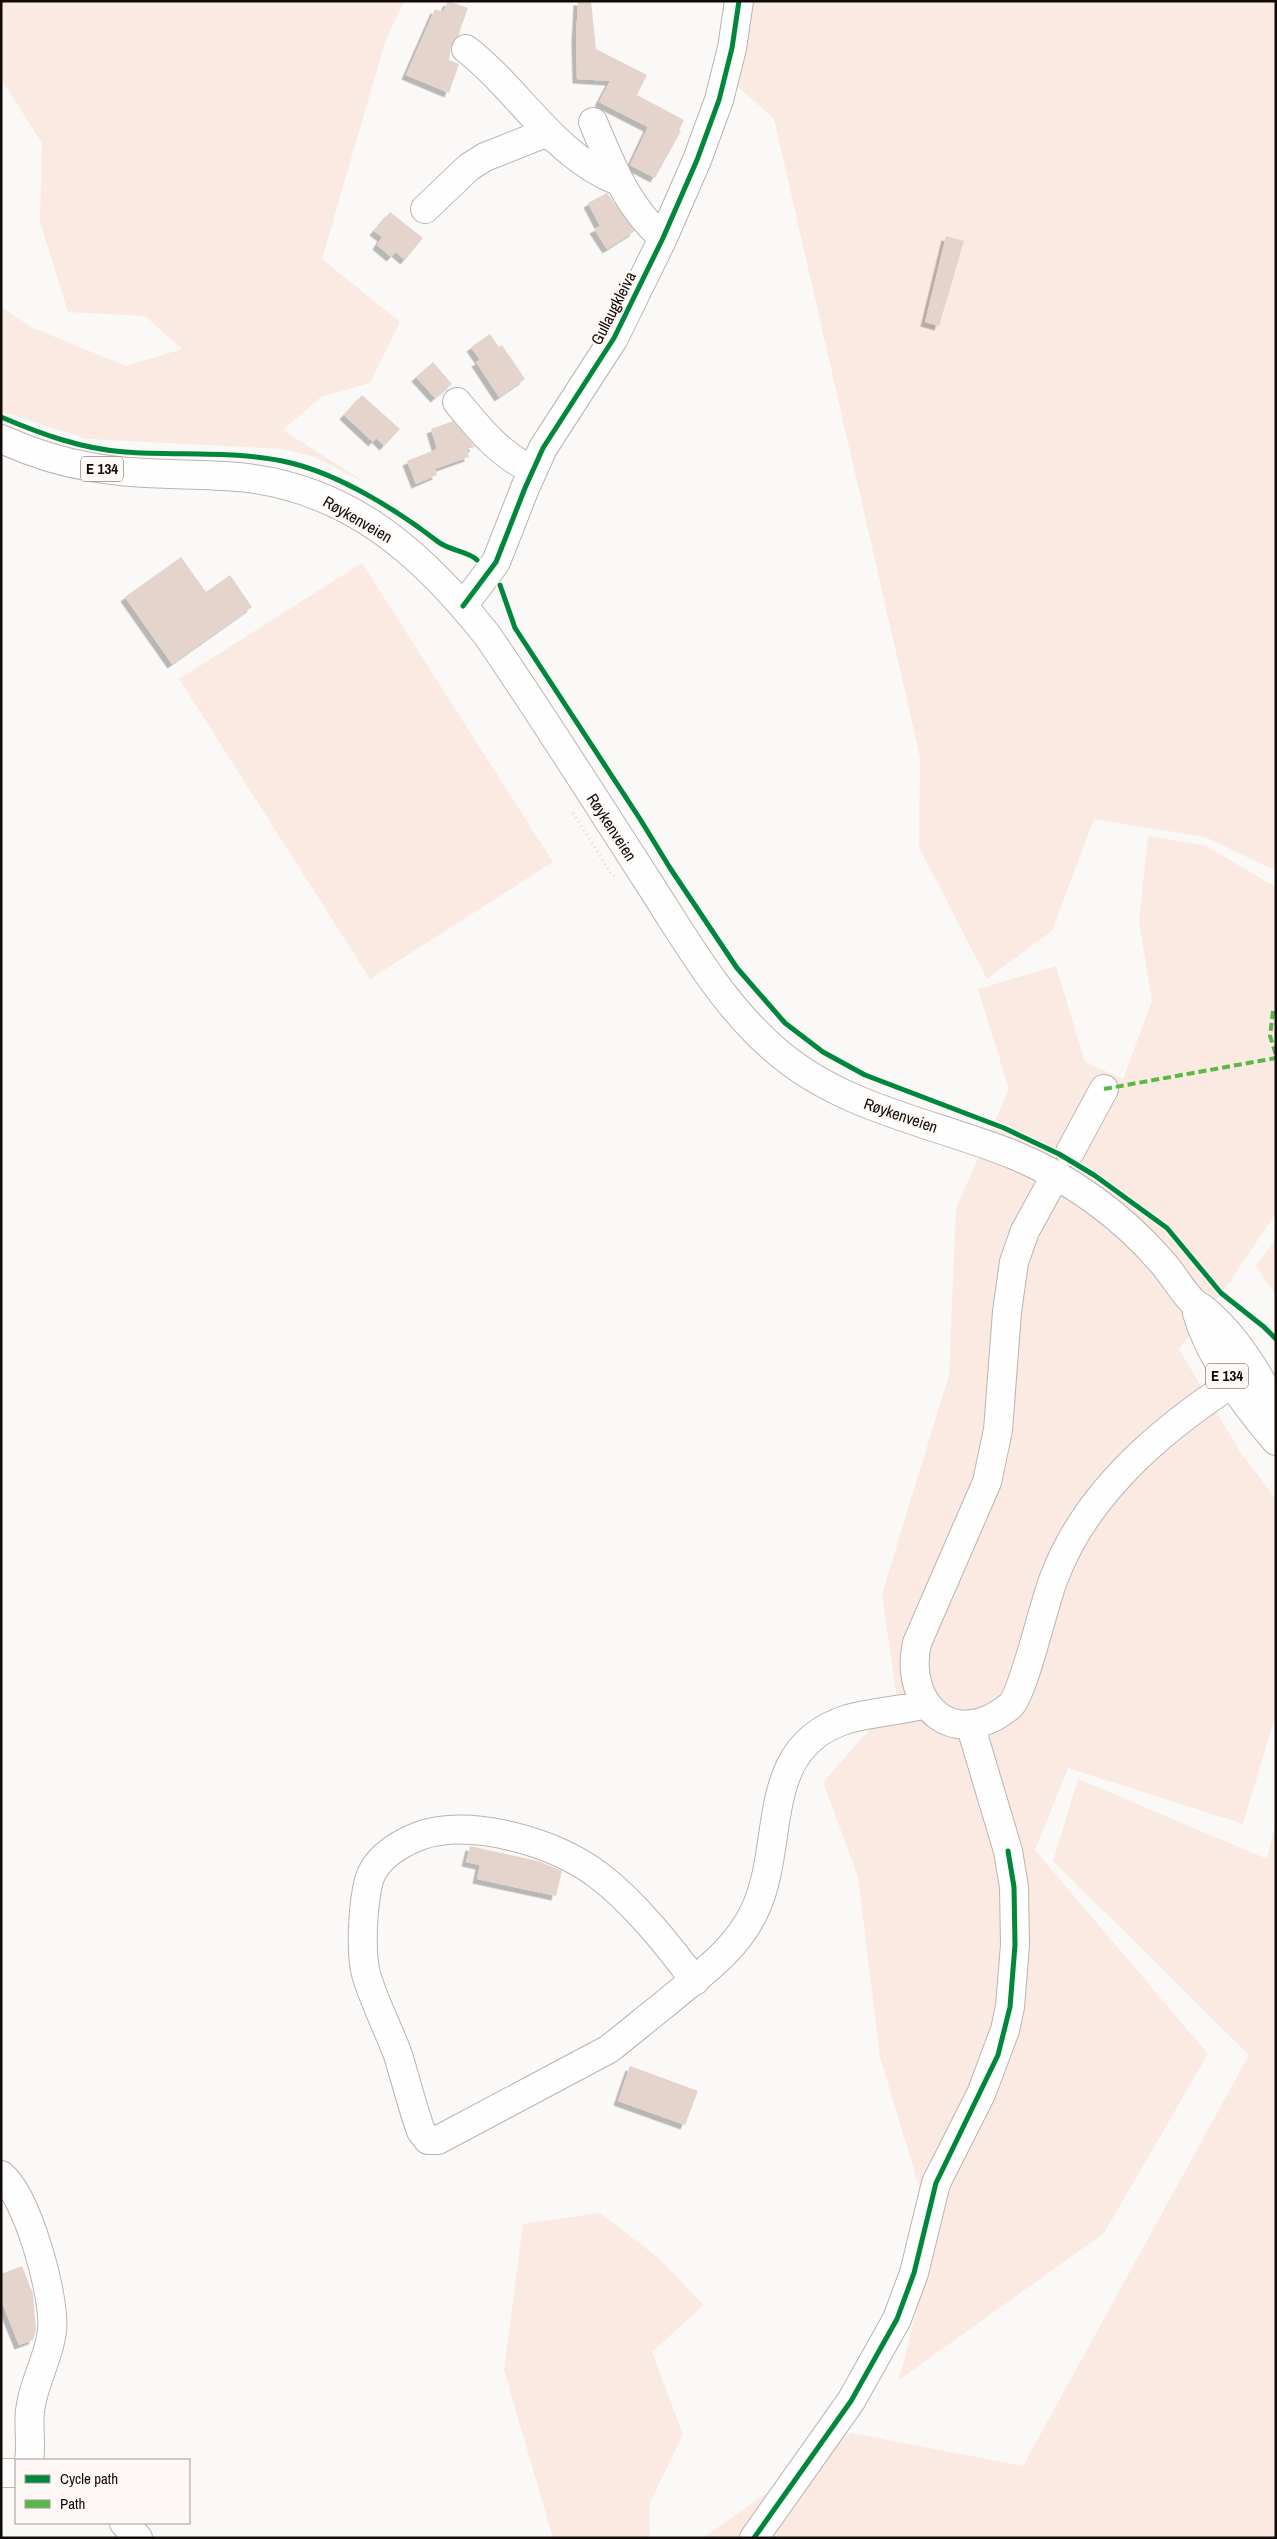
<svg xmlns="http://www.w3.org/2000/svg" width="1277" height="2539" font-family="'Archivo Narrow',sans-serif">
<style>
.green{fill:#faeae2}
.building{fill:#e5d4cb;filter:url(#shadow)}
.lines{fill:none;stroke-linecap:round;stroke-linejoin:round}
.minor-casing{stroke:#b9b4b1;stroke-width:30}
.highway-casing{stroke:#b9b4b1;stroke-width:30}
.path{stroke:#dcdad9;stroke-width:3;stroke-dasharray:1 4;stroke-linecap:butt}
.minor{stroke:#fefefe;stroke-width:28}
.highway{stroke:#fefefe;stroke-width:28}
.quiet{stroke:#58b947;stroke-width:4;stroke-dasharray:8 4;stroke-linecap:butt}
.cycleway-casing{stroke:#fdf8f5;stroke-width:8}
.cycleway{stroke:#00873e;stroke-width:5}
.labels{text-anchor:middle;stroke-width:5;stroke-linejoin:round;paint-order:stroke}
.shield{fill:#fdf8f5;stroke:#58514e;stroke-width:1}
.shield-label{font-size:15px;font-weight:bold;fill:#120a07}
.street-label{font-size:16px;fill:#120a07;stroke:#fdf8f5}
</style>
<defs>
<filter id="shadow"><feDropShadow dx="-4.5" dy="4.5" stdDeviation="0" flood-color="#0004"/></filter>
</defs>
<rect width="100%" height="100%" fill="#fbf9f7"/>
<path class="green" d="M1,1H404L385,42L322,259L400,322L370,383L321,397L283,430L369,485L314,457L283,449L87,439L1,411V307L33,328L126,366L182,349L145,316L68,312L40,222L42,144L1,78Z
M748,1H1276V871L1205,837L1094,819L1052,931L987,979L919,847L920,757L774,119L738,87Z
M362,563L553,862L370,979L179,679Z
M1148,836L1206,846L1276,887V1213L1231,1280L1179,1349L1241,1453L1276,1499V1713L1243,1824L1068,1768L1035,1850L1208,2054L1104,2233L899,2380L935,2239L880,2057L858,1877L823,1782L897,1699L882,1594L949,1375L956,1208L1009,1089L978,989L1056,966L1085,1062L1123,1079L1152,1001L1139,922Z
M1276,1238V1295L1256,1266Z
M1078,1779L1267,1859L1276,1820V2538H703L851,2433L1023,2466L1249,2055L1053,1861Z
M600,2213L656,2256L704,2305L652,2352L683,2434L649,2505L650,2538H553L504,2370L523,2224Z"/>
<path class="building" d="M448,1L468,8L458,36L451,46L449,60L459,64L449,93L406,75L435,9L443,12Z
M578,1H591L596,49L647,75L637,95L684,120L679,130L681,131L655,178L630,165L648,127L599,102L610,81L577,79L576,38Z
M607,193L635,231L607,249L594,229L600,226L588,203Z
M390,212L423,238L405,260L396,252L391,257L377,245L382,237L374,231Z
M946,236L964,241L939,326L925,322Z
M490,334L499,347L502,345L525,379L499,397L476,362L480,360L471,347Z
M433,362L452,384L435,398L416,377Z
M362,395L400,429L384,446L376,438L373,442L344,415Z
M453,421L475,447L467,449L469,457L435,469L437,475L416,484L407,461L437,449L431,429Z
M181,557L206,592L230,575L252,607L172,664L125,597Z
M470,1846L538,1861L562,1871L556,1896L477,1879L480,1865L466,1862Z
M630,2066L698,2091L685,2125L618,2101Z
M22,2266L33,2294L36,2330L33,2340L19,2345L1,2300V2274Z"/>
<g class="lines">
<g class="minor-casing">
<path id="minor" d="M466,49C519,90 554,156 618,181
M593,122C611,164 627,207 663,238
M425,209L469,167L485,157L548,132
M457,402C479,429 500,455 533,470
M463,606L496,562L525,488L543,448L614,338L663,238L697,160L719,100L732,48L739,1
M1070,1152L1104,1089
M1048,1189L1025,1231L1014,1262L1007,1312L998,1430L987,1482L917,1643C903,1706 955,1752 1010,1706C1024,1693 1044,1602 1054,1578C1088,1487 1172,1420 1253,1370
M695,1981C668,1945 634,1902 598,1875C556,1842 470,1818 419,1836C399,1844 376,1858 369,1880C363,1903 360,1951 366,1974C374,2002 388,2028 398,2055C406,2081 412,2106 421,2131L428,2140H438L609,2049C628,2034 646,2019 665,2004C698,1976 735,1952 754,1912C787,1845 756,1747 848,1719C873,1712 900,1711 926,1704
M1,2175C27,2195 56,2298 52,2331C49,2358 33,2383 30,2411C28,2427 32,2444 29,2460
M1,2473H16
M124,2523L138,2538
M754,2538L851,2401L897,2319L914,2273L936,2183L981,2094L1005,2030L1010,2007L1015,1945L1014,1887L1008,1851L970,1724"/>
</g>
<g class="highway-casing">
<path id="highway" d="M1,439C30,452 60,462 91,467C140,476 190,473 239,477C349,488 421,552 487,635C542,715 594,798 647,880C685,939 721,1003 774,1049C842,1109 932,1122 1014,1155C1070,1178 1122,1216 1161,1261C1173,1274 1181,1290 1193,1302C1198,1306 1203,1308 1207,1312C1237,1338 1259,1374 1276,1410
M1197,1313C1210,1358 1246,1406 1276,1441"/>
</g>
<path class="path" d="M573,813L612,875L615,876"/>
<use href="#minor" class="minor"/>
<use href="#highway" class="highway"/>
<path class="quiet" d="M1273,1011L1270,1036L1276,1055
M1104,1089L1276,1058"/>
<g class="cycleway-casing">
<path id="cycleway" d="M1,417C41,434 82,449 125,452C180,456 237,450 291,463C340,475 397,510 437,541C449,551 469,551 477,560
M500,585L515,628L640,819L670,868L737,968L785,1023L823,1052L865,1075L1004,1128L1059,1154L1094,1175L1167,1228L1221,1293L1264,1327L1276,1339
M463,606L496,562L525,488L543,448L614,338L663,238L697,160L719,100L732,48L739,1
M754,2538L851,2401L897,2319L914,2273L936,2183L998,2055L1010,2007L1015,1945L1014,1887L1008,1851"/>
</g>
<use href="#cycleway" class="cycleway"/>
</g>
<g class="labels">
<g class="shield">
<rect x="81" y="456.5" width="42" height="25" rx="4"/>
<rect x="1206" y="1363.5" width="42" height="25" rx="4"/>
</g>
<g class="shield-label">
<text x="102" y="474">E 134</text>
<text x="1227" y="1381">E 134</text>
</g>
<g class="street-label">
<text transform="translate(613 308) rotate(-63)" y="6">Gullaugkleiva</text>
<text transform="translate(358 519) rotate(30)" y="6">Røykenveien</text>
<text transform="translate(612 827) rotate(57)" y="6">Røykenveien</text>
<text transform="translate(901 1115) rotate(19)" y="6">Røykenveien</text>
</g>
</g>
<rect width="1277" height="2539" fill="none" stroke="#120a07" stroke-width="5"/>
<rect x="15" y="2459" width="175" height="65" fill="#fdf8f5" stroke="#9f9996"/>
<rect x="25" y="2475" width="25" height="8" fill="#00873e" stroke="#9f9996"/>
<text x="60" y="2484" font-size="15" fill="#120a07">Cycle path</text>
<rect x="25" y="2500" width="25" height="8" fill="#58b947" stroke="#9f9996"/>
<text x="60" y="2509" font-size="15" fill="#120a07">Path</text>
</svg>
